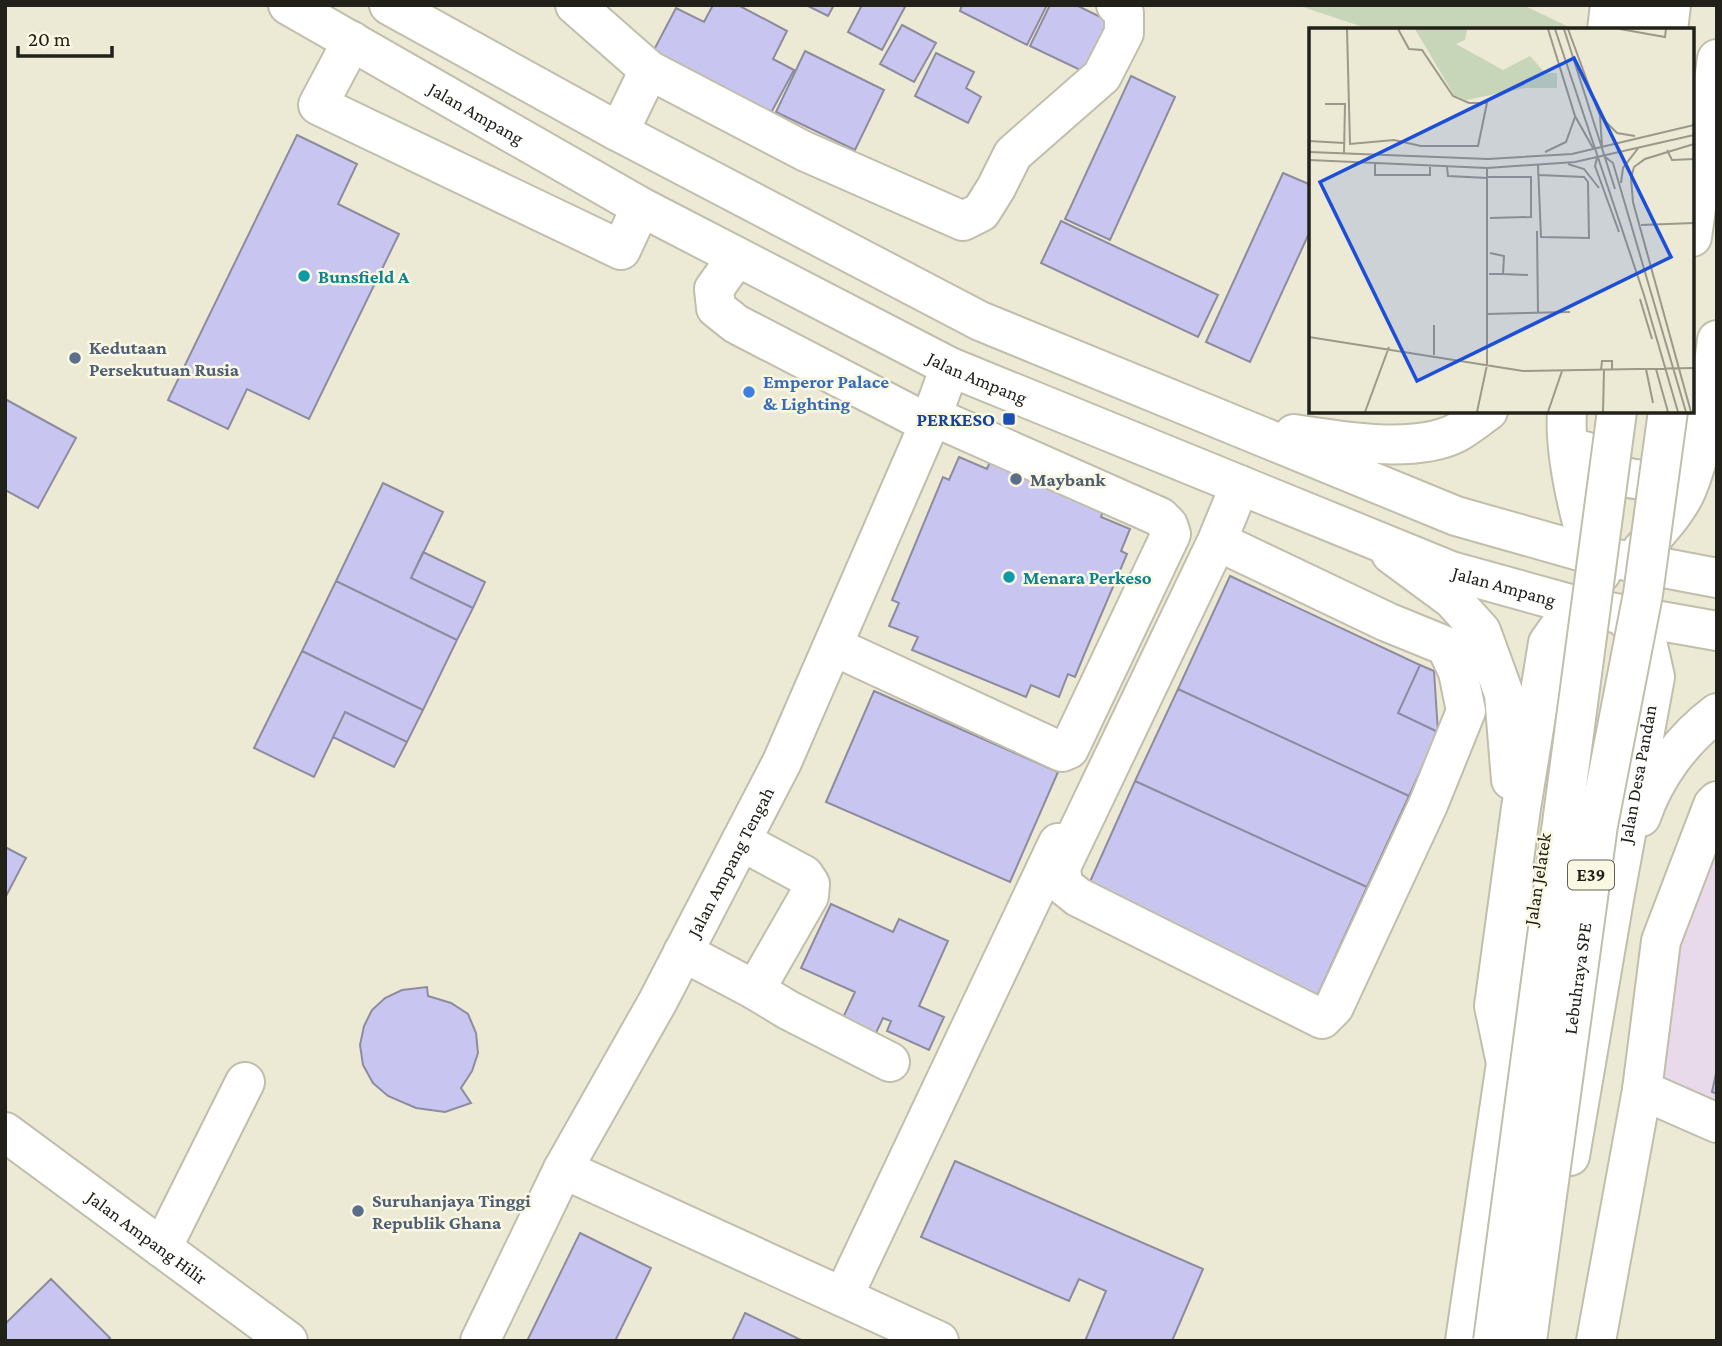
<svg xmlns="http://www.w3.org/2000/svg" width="1722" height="1346" font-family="'Crimson Pro',serif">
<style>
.commercial{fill:#e8d9eb}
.green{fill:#c7d5b9}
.building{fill:#c9c5f1;stroke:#8d8c9e;stroke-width:2}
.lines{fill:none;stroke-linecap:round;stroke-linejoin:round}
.minor-casing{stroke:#c1beab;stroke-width:42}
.major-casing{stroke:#c1beab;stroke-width:42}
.highway-casing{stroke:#c1beab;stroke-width:42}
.minor{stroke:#fff;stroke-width:38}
.major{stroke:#fff;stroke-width:38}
.highway{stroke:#fff;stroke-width:38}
.highway-bridge-casing{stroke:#c1beab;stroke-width:42;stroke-linecap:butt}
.highway-bridge{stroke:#fff;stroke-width:38}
.culture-dot{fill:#0f9aa8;stroke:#faf7e2;stroke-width:2.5}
.service-dot{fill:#5c6f8a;stroke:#faf7e2;stroke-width:2.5}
.shop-dot{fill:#3f7fe0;stroke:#faf7e2;stroke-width:2.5}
.transit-dot{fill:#1a4fb4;stroke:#faf7e2;stroke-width:2.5}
.labels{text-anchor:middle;stroke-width:5;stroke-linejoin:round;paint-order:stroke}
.shield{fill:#faf7e2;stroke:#626055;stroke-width:2}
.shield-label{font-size:18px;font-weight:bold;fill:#212019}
.street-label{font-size:19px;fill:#212019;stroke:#faf7e2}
.culture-label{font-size:19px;font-weight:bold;fill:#0d838f;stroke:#faf7e2;text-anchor:start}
.service-label{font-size:19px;font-weight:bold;fill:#4e5e75;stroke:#faf7e2;text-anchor:start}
.shop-label{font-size:19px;font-weight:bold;fill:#366cbe;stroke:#faf7e2;text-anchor:start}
.transit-label{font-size:19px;font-weight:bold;fill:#164399;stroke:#faf7e2;text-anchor:end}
.inset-road{fill:none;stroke:#9b998a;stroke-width:2}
.view{fill:#1d4ed8;fill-opacity:0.15;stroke:#1d4ed8;stroke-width:3.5}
.inset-edge{fill:none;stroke:#212019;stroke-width:3.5}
</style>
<rect width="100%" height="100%" fill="#ece9d5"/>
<path class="commercial" d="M1717,834V1109L1655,1083L1675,944Z"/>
<path class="green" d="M1297,5H1523L1575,30H1372Z"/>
<path class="building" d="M713,5H738L787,31L773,59L794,70L764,126L646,65L676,8L704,22Z
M806,5H834L828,16Z
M862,5H906L882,50L848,32Z
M962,5H1047L1027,45L960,11Z
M1050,5H1076L1121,27L1097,78L1030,46Z
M902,25L936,43L914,82L880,64Z
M805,51L884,90L855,150L776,112Z
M936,53L974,72L966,88L981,97L968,123L915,96Z
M1131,76L1175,97L1110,240L1065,219Z
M297,135L357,164L338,204L399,234L309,419L247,389L228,429L168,400Z
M1283,173L1311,185V229L1250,362L1206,342Z
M1061,221L1218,295L1198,337L1041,263Z
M5,399L76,438L38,508L5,490Z
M959,457L987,469L992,457L1106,504L1101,517L1130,529L1121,551L1127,554L1084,655L1075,677L1068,674L1059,697L1031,685L1026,697L912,650L918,637L889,626L899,603L892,600L943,477L949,480Z
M383,483L443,512L411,578L473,608L457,640L336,581Z
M423,552L485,582L473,608L411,578Z
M1230,576L1420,665L1398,713L1438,732L1409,796L1178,689Z
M336,581L457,640L423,710L302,651Z
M302,651L423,710L407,742L345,712L314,777L254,748Z
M1420,665L1434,671L1438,732L1398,713Z
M1178,689L1409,796L1367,887L1135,781Z
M874,691L1058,772L1010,882L826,802Z
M345,712L407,742L394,767L333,737Z
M1135,781L1367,887L1315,1001L1084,895Z
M5,847L26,858L5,898Z
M831,904L893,932L899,919L948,941L919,1006L944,1017L929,1050L887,1031L891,1021L883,1018L874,1037L841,1022L855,992L801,968Z
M427,987L428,996L451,1003L468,1014L476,1033L478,1053L472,1071L461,1088L471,1103L445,1112L416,1108L388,1096L373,1083L363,1065L360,1045L364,1026L372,1010L385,998L402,990Z
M1717,1069V1094L1712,1092Z
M955,1161L1203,1269L1172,1341H1085L1106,1291L1079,1279L1069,1301L921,1237Z
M580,1233L651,1268L615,1341H527Z
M51,1279L110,1338L107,1341H5V1324Z
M745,1313L803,1341H732Z"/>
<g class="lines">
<g class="minor-casing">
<g id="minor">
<path d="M575,5L649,70L804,151L963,221L981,212L996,188L1013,154L1102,76L1124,33V13L1116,5"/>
<path d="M352,41L318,105L621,250L641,207"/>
<path d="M619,132L649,70"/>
<path d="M737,257L714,289L716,308L736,324L929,424"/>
<path d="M1217,541L1387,622L1446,646L1458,672L1466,711L1428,805L1334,1007L1322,1019L1078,897L1063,885L1061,867L1217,541L1240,485"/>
<path d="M1391,554L1452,599L1481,631L1504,694L1511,780"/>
<path d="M833,646L1062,752L1069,749L1171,534L1168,525L1160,517L932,416"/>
<path d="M1641,817C1655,776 1682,739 1717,713"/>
<path d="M683,952L755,990L809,896L810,884L804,875L741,841"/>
<path d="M755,990L788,1010L890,1062"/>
<path d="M1642,1090L1717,1123"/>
<path id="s1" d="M5,1132L288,1341"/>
<path id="s2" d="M1570,1156L1614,899L1655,677L1648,646L1623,615"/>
<path d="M563,1169L939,1341"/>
<path d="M162,1248L245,1082"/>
<path d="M843,1297L1058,843"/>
<path id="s3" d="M480,1341L563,1169L658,1001L782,762L929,424L950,367"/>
<path d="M1465,1341L1506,1063L1494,1006L1521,808L1548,643L1565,619L1581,607"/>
<path d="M1596,1341L1642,1090L1661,941L1713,805L1717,801"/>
</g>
</g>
<g class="major-casing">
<g id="major">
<path id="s4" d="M288,5L641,207L950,367L1451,571L1581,607L1717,631"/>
<path d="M389,5L619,132L980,321L1456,516L1590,554L1717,578"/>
<path d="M1607,30L1610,5"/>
<path d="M1644,30L1647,5"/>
<path d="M1567,411C1564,453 1581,536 1601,573"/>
<path d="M1294,434C1338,441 1415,454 1456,433C1467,427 1478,418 1488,411"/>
<path d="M1585,451C1603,474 1633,484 1662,478C1671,476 1680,470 1688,466"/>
<path d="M1642,550C1657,532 1678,511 1687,489C1705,447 1711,385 1717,340"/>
<path d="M1506,1063L1536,886"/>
</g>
</g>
<g class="highway-casing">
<path id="highway" d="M1668,30L1671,5
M1692,237L1717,59"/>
</g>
<use href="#minor" class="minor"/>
<use href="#major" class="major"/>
<use href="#highway" class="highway"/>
<g class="highway-bridge-casing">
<g id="highway-bridge">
<path d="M1493,1341L1617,411"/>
<path id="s5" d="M1527,1341L1598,825L1643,594L1668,411"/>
</g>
</g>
<use href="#highway-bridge" class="highway-bridge"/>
</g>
<g class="culture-dot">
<circle cx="304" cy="276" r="7"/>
<circle cx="1009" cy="577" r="7"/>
</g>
<g class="service-dot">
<circle cx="75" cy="358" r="7"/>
<circle cx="1016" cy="479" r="7"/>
<circle cx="358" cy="1211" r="7"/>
</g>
<circle class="shop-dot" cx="749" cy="392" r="7"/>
<rect class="transit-dot" x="1002" y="412" width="14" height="14" rx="3.5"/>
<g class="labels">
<rect class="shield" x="1568" y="860.5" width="46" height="29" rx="5"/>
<g class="shield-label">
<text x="1591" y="881">E39</text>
</g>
<g class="street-label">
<text dy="7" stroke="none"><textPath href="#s4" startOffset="217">Jalan Ampang</textPath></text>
<text dy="7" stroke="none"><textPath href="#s4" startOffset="784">Jalan Ampang</textPath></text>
<text dy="7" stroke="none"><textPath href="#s4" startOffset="1351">Jalan Ampang</textPath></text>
<text dy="7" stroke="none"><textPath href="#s2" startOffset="388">Jalan Desa Pandan</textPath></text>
<text dy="7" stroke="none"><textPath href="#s3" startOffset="541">Jalan Ampang Tengah</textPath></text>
<text transform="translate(1537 879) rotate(-81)" y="7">Jalan Jelatek</text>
<text dy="7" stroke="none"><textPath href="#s5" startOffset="366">Lebuhraya SPE</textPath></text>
<text dy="7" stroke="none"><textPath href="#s1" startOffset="177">Jalan Ampang Hilir</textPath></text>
</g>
<g class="culture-label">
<text x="318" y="283">Bunsfield A</text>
<text x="1023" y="584">Menara Perkeso</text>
</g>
<g class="service-label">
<text x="89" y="354">Kedutaan<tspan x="89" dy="22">Persekutuan Rusia</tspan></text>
<text x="1030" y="486">Maybank</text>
<text x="372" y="1207">Suruhanjaya Tinggi<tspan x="372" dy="22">Republik Ghana</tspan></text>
</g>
<g class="shop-label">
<text x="763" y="388">Emperor Palace<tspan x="763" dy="22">&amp; Lighting</tspan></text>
</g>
<g class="transit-label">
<text x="995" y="426">PERKESO</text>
</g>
</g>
<g transform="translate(1309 28)">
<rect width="385" height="385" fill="#ece9d5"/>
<path d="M106,1H158L156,12L147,16L194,42L221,28L236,45H248V60H216L157,72L145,67Z" fill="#c7d5b9"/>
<path class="inset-road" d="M38,1L41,116L85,112L112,118H169L178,75H160L144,68L113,22L100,21L89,1M239,1L266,88L284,120M246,1L335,267L369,384M255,1L306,161M259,1L291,88L293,118M311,1L356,9L357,1M16,76H36L35,125M293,90L308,105L326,108M0,113L35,115M358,122L363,132L385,131M0,124L179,131L263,126L385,97M236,124L257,114L266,89M295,128L304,135L377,384M288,130L286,138L310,204M0,132L178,140L266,134L385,107M66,135V147H121V139M259,136L275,141L290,160M229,137L232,209L280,210L279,154L275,149L230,147M138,139L139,148L179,150M179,149H222V189L181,190M312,155L314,140L330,119M332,197L385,195M228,203L229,285M180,246H194L195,228L181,225M194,246L219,247M331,271L343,311M178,286L261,284M0,309L214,343L385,340M125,327V297M337,341L344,375M347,341L359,384M292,342L293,333H303V342M56,384L80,319M168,384L178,337V140M239,384L253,343M294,384L295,342M382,384L324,174L322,150L325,139L336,131L385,116"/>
<path class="view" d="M265,30L362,229L108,353L11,154Z"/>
<rect width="385" height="385" class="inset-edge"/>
</g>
<rect width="1722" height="1346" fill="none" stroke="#212019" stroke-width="14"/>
<path d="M18 46v10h94v-10" fill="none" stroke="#212019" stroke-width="3.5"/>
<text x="28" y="46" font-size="21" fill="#212019" stroke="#faf7e2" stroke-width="5" paint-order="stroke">20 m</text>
</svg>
